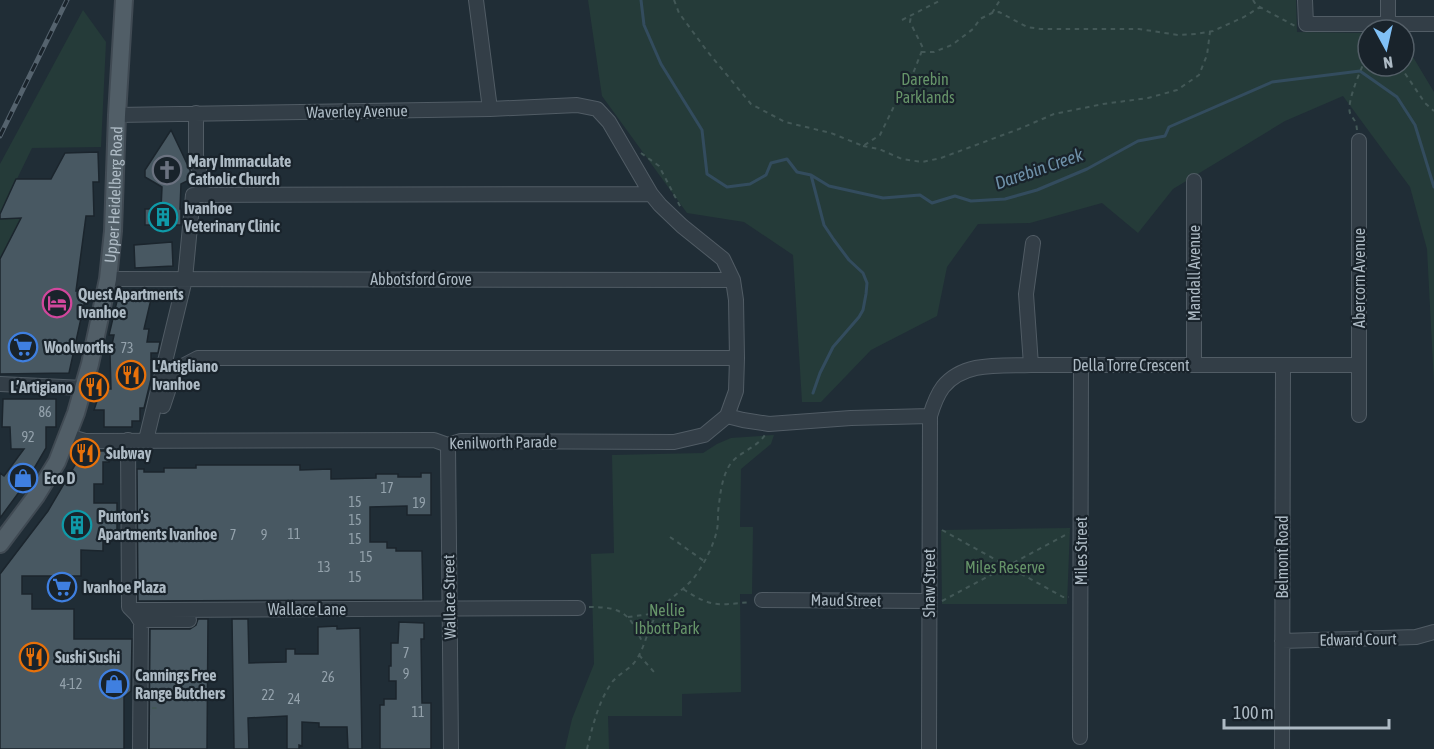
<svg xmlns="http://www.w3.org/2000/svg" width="1434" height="749" font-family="'Asap Condensed',sans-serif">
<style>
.green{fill:#253b39}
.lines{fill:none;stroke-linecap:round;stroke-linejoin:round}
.stream{stroke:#334c5e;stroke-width:3}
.building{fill:#485862;stroke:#1b252d;stroke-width:1.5}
.minor-casing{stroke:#515c65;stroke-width:16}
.major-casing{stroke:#404a53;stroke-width:20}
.path{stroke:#435857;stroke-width:2;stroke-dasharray:4.5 4.5;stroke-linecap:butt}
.minor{stroke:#333e47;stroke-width:14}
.major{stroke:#515e67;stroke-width:16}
.rail-casing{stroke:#55636e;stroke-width:5}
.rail{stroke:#19232b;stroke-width:3;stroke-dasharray:9;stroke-linecap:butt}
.labels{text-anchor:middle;stroke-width:4.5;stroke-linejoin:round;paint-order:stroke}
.number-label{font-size:14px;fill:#94a2ac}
.park-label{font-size:16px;fill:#669469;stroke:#19232b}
.street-label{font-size:16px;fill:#adbac4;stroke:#19232b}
.poi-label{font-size:16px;font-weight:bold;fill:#adbac4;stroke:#19232b;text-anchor:start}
.water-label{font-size:18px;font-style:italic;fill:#6e90a8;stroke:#19232b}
</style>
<rect width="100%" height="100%" fill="#202d36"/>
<path class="green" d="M588,0H1296L1297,32L1368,33V66H1404V42L1434,92V384L1427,249L1410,187L1343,96L1285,121L1173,189L1138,233L1102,203L1030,223L978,224L947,267L937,316L871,350L821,402H802L793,255L744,222L687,213L602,96Z
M83,10L106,42L101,147L32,148L0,214V164Z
M21,218L19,222L0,259V219Z
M774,435L771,444L741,469L740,527H753L752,594H740L741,692L682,694V716H608L609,749H565L572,719L594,664L591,554L614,553L612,455L703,453L717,444L731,438Z
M1070,528L1067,604H942L941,530Z"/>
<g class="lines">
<path class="stream" d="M641,0L644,25L661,64L702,130L707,174L727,187L750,184L766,175L771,163L787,159L797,172L811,175L829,186L883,198L920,195L932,203L955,196L971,201L1005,199L1037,190L1087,169L1138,141L1165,136L1169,127L1272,82L1360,71L1397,97L1415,125L1434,187
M811,175L824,225L834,240L849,260L863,273L867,283L866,294L863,310L859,317L833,347L820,373L813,393"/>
</g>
<path class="building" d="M171,130L190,170L191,176V179L181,184L180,209H181V225H145V209H161L162,187L145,177V170Z
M98,152L99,182H93L94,216H86L76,291H87L69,373L0,374V259L21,218L0,219V214L16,179H51L65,153Z
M172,242L173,266L135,268L134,245Z
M126,294L152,295L144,329H149L147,342H160L158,353H151V379L144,408H140V421H132V427H104V410H94L101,389H111L110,354L114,335H109L117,301L124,302Z
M3,399H56V427H46V448L25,484L0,518V473L4,476L24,449H11L10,427H2Z
M81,451H109V462H103V484H94V503H117V538H103V551L81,550V576H22V594H32V609H74V639H132L131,691L124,697V749H0V574L48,511L75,465V460H81Z
M196,465H300V470L331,469V479L376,478V474H398V477H421V473H431V515H407V506L370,507V542H387V548H396V551H422L423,600L138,601L137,469H144V472H164V468H196Z
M198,619H208L207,749H149L150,629H190L196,625Z
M232,619H248L249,663L286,662V649H295V654H318V627L337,626V629L360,628L362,749H348L347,727H319V723L302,722V746L299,745V749H287V716L248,718L249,749H234Z
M399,622L424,623V639H421L422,703H431V749H380V705H384V699H396V681H389V666H391V643H398Z"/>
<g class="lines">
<g class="minor-casing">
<path id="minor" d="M476,0L490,109
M1305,0L1306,24H1434
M1388,24V0
M196,113V156L201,180L202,195
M117,115L490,109L577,105L597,109L609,122L651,194L660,205L682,226L723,259L733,280L736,300L737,358L736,391L727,416
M108,279L733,280
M1031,365L1026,294L1033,243
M1194,365V181
M0,384L84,388
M163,406L175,370L198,358H737
M1359,415V141
M727,416L743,420L769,424L851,418L930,416
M68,436L85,441L434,440L448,445L461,441L674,442L704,435L727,416
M128,440L129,607L136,614L141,622
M146,440L185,279L193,195L651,194
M448,445L451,749
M762,600L929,601
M132,610H165
M166,610L578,608
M1282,641L1416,637L1434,632
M1080,737L1081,365
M140,749L141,622L147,620H189
M929,749L930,416C933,406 937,395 943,387C964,361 1001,366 1031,365H1358
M1282,749L1283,365"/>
</g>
<g class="major-casing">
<g id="major">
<path id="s1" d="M0,544L36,496L57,462L76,413L90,364L108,279L113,231L117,115L124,0"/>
</g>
</g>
<path class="path" d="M674,0L679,13L707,51L751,104L785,122L831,133L863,146L880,135L899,96L914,71L923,48L910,22L911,16
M1253,0L1256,5L1295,26
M992,13L1000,0
M902,20L941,0
M921,52H934L952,45L973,29L980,19L992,13L999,12L1027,27L1041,29H1139L1178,35L1196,34L1213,31L1244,17L1260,7
M1400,66L1425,103L1434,111
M1357,130C1356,119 1353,120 1350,113C1346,102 1363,64 1368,54
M863,146L879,149L902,159L922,162L941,158L1019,129L1054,114L1103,104L1148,98L1177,90L1199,75L1207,55L1210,32
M641,153L659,166L681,208
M942,530L1063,597H1069
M670,537L704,561
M683,589C712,608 717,605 751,602
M942,601L1069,533
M589,607C622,607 630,613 643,644
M628,617L658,613
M639,655L654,672
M152,708H159
M587,749C592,728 599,699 613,681C619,674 628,670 634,663C646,648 647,626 660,610C671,596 689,587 698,572C706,560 714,544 717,530C718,524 718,518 718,512C720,497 721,481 728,468C735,453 756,449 765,435"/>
<use href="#minor" class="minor"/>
<use href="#major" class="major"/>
<g class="rail-casing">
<path id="rail" d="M0,136L67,0"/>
</g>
<use href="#rail" class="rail"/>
</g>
<defs>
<g id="church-ring" transform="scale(1.5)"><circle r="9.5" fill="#19232b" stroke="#6b7280" stroke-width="1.5"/><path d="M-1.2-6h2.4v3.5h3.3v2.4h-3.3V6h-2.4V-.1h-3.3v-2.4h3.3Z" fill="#6b7280"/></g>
<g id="building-ring" transform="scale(1.5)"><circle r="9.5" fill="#19232b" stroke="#0f9aa8" stroke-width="1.5"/><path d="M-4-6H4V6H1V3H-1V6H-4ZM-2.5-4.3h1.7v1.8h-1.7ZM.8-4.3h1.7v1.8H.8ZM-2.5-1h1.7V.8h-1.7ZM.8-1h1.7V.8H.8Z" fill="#0f9aa8"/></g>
<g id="hotel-ring" transform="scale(1.5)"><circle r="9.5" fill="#19232b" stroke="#d1479c" stroke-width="1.5"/><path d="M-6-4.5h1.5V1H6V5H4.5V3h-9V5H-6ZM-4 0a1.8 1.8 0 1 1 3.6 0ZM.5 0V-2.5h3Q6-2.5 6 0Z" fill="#d1479c"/></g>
<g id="supermarket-ring" transform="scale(1.5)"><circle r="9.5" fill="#19232b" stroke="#3f7fe0" stroke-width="1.5"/><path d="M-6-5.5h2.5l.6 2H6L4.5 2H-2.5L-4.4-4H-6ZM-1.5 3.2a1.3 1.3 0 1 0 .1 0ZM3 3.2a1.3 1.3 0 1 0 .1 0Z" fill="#3f7fe0"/></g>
<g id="restaurant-ring" transform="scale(1.5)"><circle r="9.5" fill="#19232b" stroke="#e8710a" stroke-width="1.5"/><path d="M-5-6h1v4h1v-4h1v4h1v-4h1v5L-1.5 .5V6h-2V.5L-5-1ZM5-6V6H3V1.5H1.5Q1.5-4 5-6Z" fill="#e8710a"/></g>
<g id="shop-ring" transform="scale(1.5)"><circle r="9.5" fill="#19232b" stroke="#3f7fe0" stroke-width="1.5"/><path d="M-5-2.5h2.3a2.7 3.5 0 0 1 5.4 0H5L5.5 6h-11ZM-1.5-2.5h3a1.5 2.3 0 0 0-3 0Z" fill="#3f7fe0"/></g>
</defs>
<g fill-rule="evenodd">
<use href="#church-ring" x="167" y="170"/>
<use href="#building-ring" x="163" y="217"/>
<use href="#hotel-ring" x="57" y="303"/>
<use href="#supermarket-ring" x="23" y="347"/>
<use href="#restaurant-ring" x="131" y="375"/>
<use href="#restaurant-ring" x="94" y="387"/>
<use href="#restaurant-ring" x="85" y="453"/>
<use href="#shop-ring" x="23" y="478"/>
<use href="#building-ring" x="77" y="525"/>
<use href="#supermarket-ring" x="62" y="587"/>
<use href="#restaurant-ring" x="34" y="657"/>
<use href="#shop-ring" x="114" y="684"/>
</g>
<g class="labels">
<g class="number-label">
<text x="127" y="353">73</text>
<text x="45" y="417">86</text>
<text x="28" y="442">92</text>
<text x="387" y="493">17</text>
<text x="355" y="507">15</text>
<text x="419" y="508">19</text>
<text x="355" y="525">15</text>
<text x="294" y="539">11</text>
<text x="233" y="540">7</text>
<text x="264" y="540">9</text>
<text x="355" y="544">15</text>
<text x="366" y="562">15</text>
<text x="324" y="572">13</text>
<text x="355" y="582">15</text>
<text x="406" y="658">7</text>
<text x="406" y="679">9</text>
<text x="328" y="682">26</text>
<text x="71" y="689">4-12</text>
<text x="268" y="700">22</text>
<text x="294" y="704">24</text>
<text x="418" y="717">11</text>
</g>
<g class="park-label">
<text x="925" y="85">Darebin<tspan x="925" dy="18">Parklands</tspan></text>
<text x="1005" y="573">Miles Reserve</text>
<text x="667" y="616">Nellie<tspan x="667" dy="18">Ibbott Park</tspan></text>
</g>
<g class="street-label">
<text transform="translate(357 111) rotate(-1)" y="6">Waverley Avenue</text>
<text dy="6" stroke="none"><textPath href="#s1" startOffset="375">Upper Heidelberg Road</textPath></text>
<text transform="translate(1194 273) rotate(-90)" y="6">Mandall Avenue</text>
<text transform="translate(1359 278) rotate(-90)" y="6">Abercorn Avenue</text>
<text x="421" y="285">Abbotsford Grove</text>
<text x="1131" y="371">Della Torre Crescent</text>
<text transform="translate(503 442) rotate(-1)" y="6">Kenilworth Parade</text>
<text transform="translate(1081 551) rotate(-90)" y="6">Miles Street</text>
<text transform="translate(1282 557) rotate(-90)" y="6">Belmont Road</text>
<text transform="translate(929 583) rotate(-90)" y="6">Shaw Street</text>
<text transform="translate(449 597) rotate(-91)" y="6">Wallace Street</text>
<text transform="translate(846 600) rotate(1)" y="6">Maud Street</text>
<text x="307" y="615">Wallace Lane</text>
<text transform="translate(1358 639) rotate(-1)" y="6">Edward Court</text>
</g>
<g class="poi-label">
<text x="188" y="167">Mary Immaculate<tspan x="188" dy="18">Catholic Church</tspan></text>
<text x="184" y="214">Ivanhoe<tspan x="184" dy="18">Veterinary Clinic</tspan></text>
<text x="78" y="300">Quest Apartments<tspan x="78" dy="18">Ivanhoe</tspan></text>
<text x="44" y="353">Woolworths</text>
<text x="152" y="372">L'Artigliano<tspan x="152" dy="18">Ivanhoe</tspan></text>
<text x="73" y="393" text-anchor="end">L’Artigiano</text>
<text x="106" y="459">Subway</text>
<text x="44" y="484">Eco D</text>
<text x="98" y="522">Punton's<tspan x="98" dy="18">Apartments Ivanhoe</tspan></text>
<text x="83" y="593">Ivanhoe Plaza</text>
<text x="55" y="663">Sushi Sushi</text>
<text x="135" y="681">Cannings Free<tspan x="135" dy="18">Range Butchers</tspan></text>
</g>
<g class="water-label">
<text transform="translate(1039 169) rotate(-19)" y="6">Darebin Creek</text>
</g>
</g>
<g transform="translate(1386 48) rotate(172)"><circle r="28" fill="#19232b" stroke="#545f68" stroke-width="1.5"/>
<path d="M0-4.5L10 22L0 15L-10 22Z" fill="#80c0f6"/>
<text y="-9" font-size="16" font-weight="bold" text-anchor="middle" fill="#adbac4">N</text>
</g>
<path d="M1224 719v9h165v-9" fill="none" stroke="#adbac4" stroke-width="3"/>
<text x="1233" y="719" font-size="18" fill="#adbac4" stroke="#19232b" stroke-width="4.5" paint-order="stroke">100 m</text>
</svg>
